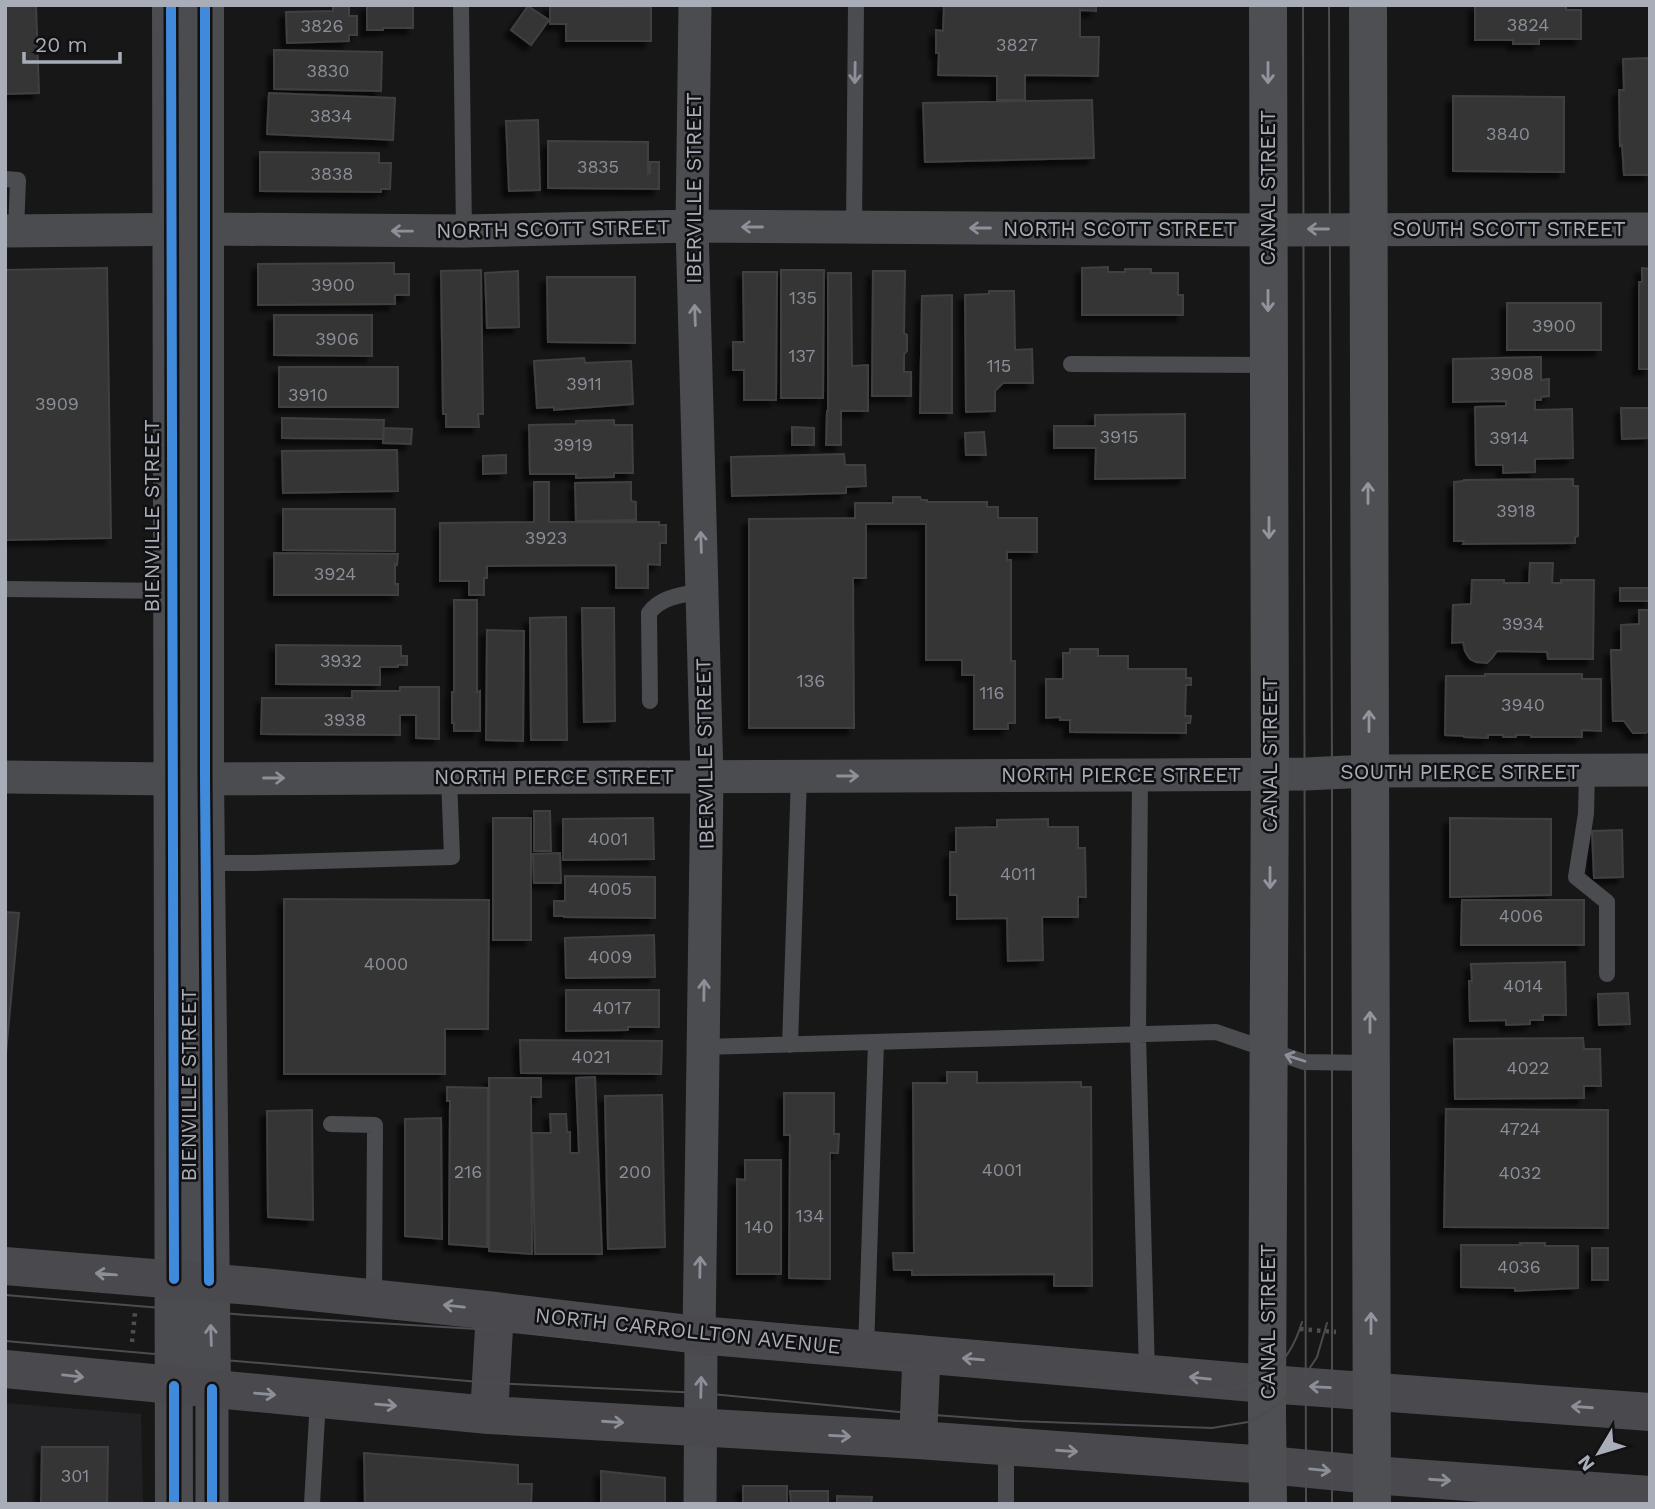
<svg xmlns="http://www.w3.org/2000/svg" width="1655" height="1509" font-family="'Work Sans',sans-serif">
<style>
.built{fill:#212123}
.building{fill:#353536;stroke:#3f4043;stroke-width:2;filter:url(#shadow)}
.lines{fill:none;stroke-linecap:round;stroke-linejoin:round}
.path{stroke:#4d4e52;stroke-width:4.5;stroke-dasharray:3.5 5;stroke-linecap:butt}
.service{stroke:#4b4c50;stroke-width:16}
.minor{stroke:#4b4c50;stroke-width:33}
.tertiary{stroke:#4b4c50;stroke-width:38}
.secondary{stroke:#4a4a4e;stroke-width:38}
.primary{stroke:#4d4f52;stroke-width:38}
.tram{stroke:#4b4c4f;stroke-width:2}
.cycleway-casing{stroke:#111113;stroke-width:15}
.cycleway{stroke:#408adc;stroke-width:10}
.oneway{stroke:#8c9099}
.oneway2{stroke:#91969e}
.oneway3{stroke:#8c8f98}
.labels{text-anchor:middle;stroke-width:5;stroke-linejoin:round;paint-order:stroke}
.number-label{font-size:18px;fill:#8b8f98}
.street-label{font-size:21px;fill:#a8adb8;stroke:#111113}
</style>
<defs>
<filter id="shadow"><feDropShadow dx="-6" dy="6" stdDeviation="2" flood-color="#0009"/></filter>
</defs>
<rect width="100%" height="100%" fill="#171717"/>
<path class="built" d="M5,1403L141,1414L143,1504H5Z"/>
<path class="building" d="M5,5H36L39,93L5,94Z
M349,5V16H357V35H349V41L287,43L286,12L333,11V6Z
M367,5H413V28H383V30H367Z
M944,5H1096V11L1080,10V37H1099L1098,76L1025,75V100H997V76L938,75L939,53H936V30L943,31Z
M1475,5H1566V10H1581V39H1539V44H1513V40H1475Z
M528,6L549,20L531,45L511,30Z
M550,6L651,7V41H566V24H550Z
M274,50L382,52L381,91L274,89Z
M1650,58V175H1624L1622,145L1620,146L1619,90H1624L1623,59Z
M269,93L395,98L393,140L267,134Z
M1453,96L1564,97V172L1453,171Z
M1092,100L1094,158L925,162L923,103Z
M538,120L540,190L509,191L506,121Z
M548,141L648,142V174L650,173V162H659V189L548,188Z
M260,152L379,153V163H391L390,189H381V192L260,191Z
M394,263V274H409V295H395V304L258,305V264Z
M1108,267V272H1125V269H1151V273H1178V295H1183V315H1082V268Z
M107,268L111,538L5,540V270Z
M1642,268L1650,269V369H1639V282H1642Z
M481,270L483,414H478L479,427H446V414H443L441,271Z
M781,270H824L823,398H781Z
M518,271L519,327L487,328L485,273Z
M873,271H905L904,333L907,335V351L904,354V372H911V396H872Z
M743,272H777L776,400H744V370H733V342H744Z
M828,273H851L852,366L868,365V411H841V445H826L827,411H828Z
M547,277H635V343L548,342Z
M989,291H1014L1015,350L1032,349L1033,383H1003L995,391V411L966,412L965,295L989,294Z
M952,295V413H920L922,296Z
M1507,303H1601V350H1507Z
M274,315H372V356L274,355Z
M1541,357V380L1549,379V396L1541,397V400H1535V410L1572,409L1573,458L1535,459V472L1503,473V465H1476L1475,407L1506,406V401L1453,402V359Z
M584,358L585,363L631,361L633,404L554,410V407L537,408L534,361Z
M279,367H398V407H279Z
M1621,408H1650V438L1622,439Z
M1185,414V478L1095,479L1096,448H1054V426H1095V415Z
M282,418L384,420L383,439L282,438Z
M614,420V425H632L633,473H614V477L576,478V474H530L529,425L576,424V421Z
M792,427L814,428V445H792Z
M384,428L412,429L411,444L383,443Z
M984,432L986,455H966L965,433Z
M397,450L398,491L283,493L282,451Z
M844,454L845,465H865L866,486L846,487V493L732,496L731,457Z
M506,455V473L483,474V456Z
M1573,479V486H1578V536L1575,537V543L1463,544L1464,541H1454V482L1464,481V480Z
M534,482H549V522H659V525H666V543H660V565L648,564V588H616V565L487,566V578H484V595H469V581H440V523L534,522Z
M631,482V501L636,502V520L576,521L575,483Z
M893,497H920L921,500H927V502H987V507H998V518H1037V552H1007V560H1011V661H1015V723H1008V729H974V675H962V660H926V524H866V578H853L854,728H749V519L855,518V503H893Z
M283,509H395V551L283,550Z
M274,553L398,554L397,565L395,564V584H398V595H274Z
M1530,563H1553L1552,583H1561V580H1594L1593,659H1548L1547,652L1497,651L1492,658L1487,663L1476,662L1470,659L1465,651L1463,642L1452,643L1453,605L1471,604L1472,580H1504V583H1529Z
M1620,588H1650V601H1620Z
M454,600H477V692L480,691V731H454V723H452V692H454Z
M582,608H614L615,721L584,722Z
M1639,610H1650V728L1646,733H1633L1624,721H1613L1611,650H1621V625L1639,624Z
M566,617L567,740H531L530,618Z
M487,630L524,631L523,741L486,740Z
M276,645L401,646V656H407V665H398V667H380V685L276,684Z
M1070,649H1098V656H1128V669H1186V678H1191V685H1186L1185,716H1191L1190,723H1186V733L1070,732V720H1060V717L1046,718V679H1063V653H1070Z
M1485,674H1582V679H1601V731L1582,730V737H1531V735H1516V737H1503V735H1488V738L1464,737V736L1445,735L1446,676H1485Z
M400,687H439V739L416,738V715H400V735L261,734L262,698H352V691H400Z
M534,811H550L551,851H534Z
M493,818H531V940H493Z
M653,818L654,859L563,860V819Z
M1450,818L1551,819V895L1450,897Z
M1048,819V827H1078V848H1085L1086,897H1078V917H1042L1043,960L1008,961L1007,918L957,919V895H950V852H956V828L997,827V820Z
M1622,830L1623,877L1594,878L1592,831Z
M560,853L561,883H534L533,854Z
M565,876L655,877V918L564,917V916H554V901H565Z
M284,899L489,900L488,1029H445V1074H284Z
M1462,900H1584V945H1461Z
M5,912L19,913L5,1064Z
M654,935L655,977L566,978L565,938Z
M1565,962L1566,1015H1543V1020H1530V1024L1506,1025V1020L1470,1021L1469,981H1472L1471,964Z
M566,990H659V1027H628V1030L566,1031Z
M1628,993L1630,1024L1599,1025L1598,994Z
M1583,1038L1584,1049H1600L1601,1086H1584V1098L1455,1099L1454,1039Z
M520,1040L662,1041L661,1074L521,1073Z
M947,1072H977V1083L1081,1082V1087H1091L1092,1286H1054V1274L912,1275V1270H894L893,1253H914L913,1083H947Z
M595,1077L602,1254H535L532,1133H551L550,1114H566L567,1132H570V1153H579L576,1078Z
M489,1078H541V1097H531L532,1254L489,1251Z
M447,1087L488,1088L487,1247L449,1244L450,1101H447Z
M784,1093H834V1134H839L838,1153H830V1279L789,1278L790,1135H784Z
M662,1095L665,1247L608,1249L605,1096Z
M1446,1109L1608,1110V1228L1444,1227Z
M312,1110L313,1220L268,1217L267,1111Z
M441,1118L442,1239L405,1236V1119Z
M745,1160H781V1274H737V1179L745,1180Z
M1520,1243H1545V1246H1578V1288L1515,1291V1288L1461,1287V1245H1521Z
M1592,1248H1608V1280H1592Z
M42,1447H108L107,1504H41Z
M364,1453L518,1465V1484H532L531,1504H365Z
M601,1471L665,1478V1504H601Z
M743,1486H787V1504H743Z
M790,1491H828V1504H791Z
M837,1496L872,1497L871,1504H837Z"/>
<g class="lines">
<path class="path" d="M1300,1329L1336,1332
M132,1342L135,1313"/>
<path class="service" d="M461,5L464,231
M5,179L18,180L16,231
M854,227L856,5
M1071,364L1269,365
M5,589L172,591
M650,701L649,613C661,596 683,595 702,591
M1587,770L1586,814L1576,877L1607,902V974
M1140,775L1138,1035L1147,1373
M206,863H253L452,857L449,777
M790,1045L799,777
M703,1047L1216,1032L1304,1062L1370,1063
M331,1124L375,1125L374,1298
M866,1350L876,1042
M1006,1447V1504
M312,1504L318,1399"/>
<path class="minor" d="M695,5L692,226L707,777L699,1335L701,1352L700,1504
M5,231L206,229L464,231L692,226L1268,230L1650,229
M5,777L172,779L1140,775L1305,774L1369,771L1650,770
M212,1389V1504"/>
<path class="tertiary" d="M171,5L174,1504
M205,5V778L212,1389"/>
<path class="secondary" d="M5,1266L263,1287L495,1311L699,1335L1254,1383L1650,1412
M5,1369L489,1415L918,1440L1268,1465L1372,1475L1650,1495
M489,1415L495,1311
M918,1440L921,1368L920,1354"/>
<path class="primary" d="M1268,5L1270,754L1267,1412L1268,1504
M1368,5L1372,1504"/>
<path class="tram" d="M1303,5L1306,1504
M1329,5L1332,773V1504
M5,1295L246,1315L493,1330L701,1352L921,1368L1198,1392C1251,1391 1286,1376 1302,1322
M5,1341L491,1383L701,1393L920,1414L1017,1421L1212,1428L1248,1422L1267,1412L1284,1400L1298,1386L1317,1357L1327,1323"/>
<g class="cycleway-casing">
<path id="cycleway" d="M171,5L174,1279
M205,5V778L209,1281
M212,1389V1504
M174,1504V1386"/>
</g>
<use href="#cycleway" class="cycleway"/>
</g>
<defs><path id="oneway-shaft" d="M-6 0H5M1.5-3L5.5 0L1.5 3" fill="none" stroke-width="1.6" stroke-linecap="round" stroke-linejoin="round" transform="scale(1.75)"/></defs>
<g class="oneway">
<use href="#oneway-shaft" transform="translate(855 73) rotate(91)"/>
<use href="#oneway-shaft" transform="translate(752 227) rotate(-180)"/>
<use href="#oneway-shaft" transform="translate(980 228) rotate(-180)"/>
<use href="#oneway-shaft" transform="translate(1318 229) rotate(-180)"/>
<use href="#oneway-shaft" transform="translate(402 231) rotate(-179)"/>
<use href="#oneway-shaft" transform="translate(695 315) rotate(-92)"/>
<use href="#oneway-shaft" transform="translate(701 542) rotate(-92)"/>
<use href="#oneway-shaft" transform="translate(848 776)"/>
<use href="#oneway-shaft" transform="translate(274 778)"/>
<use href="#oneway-shaft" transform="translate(704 990) rotate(-89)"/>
<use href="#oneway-shaft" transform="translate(1295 1058) rotate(-162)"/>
<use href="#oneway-shaft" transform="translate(700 1267) rotate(-89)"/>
<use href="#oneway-shaft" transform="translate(211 1335) rotate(-92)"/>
<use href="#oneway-shaft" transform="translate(701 1387) rotate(-89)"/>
</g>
<g class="oneway2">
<use href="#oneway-shaft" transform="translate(1268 73) rotate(90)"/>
<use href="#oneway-shaft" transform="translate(1268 301) rotate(90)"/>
<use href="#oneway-shaft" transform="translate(1368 493) rotate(-90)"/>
<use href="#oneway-shaft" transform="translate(1269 528) rotate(90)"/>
<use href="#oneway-shaft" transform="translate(1369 721) rotate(-90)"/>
<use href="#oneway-shaft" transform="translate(1270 878) rotate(90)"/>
<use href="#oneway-shaft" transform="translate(1370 1022) rotate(-90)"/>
<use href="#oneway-shaft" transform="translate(1371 1323) rotate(-90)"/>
</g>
<g class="oneway3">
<use href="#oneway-shaft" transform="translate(106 1274) rotate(-175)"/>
<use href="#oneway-shaft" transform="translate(454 1306) rotate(-174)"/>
<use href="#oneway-shaft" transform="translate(973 1359) rotate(-175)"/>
<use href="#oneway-shaft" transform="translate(73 1376) rotate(6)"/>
<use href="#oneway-shaft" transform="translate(1200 1378) rotate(-174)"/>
<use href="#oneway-shaft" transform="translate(1320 1387) rotate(-177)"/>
<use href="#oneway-shaft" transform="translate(265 1394) rotate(5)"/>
<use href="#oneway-shaft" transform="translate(386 1405) rotate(5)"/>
<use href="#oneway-shaft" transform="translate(1582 1407) rotate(-176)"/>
<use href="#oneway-shaft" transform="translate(613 1422) rotate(4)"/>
<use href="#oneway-shaft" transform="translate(840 1436) rotate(3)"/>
<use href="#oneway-shaft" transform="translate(1067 1451) rotate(4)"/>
<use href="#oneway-shaft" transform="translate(1320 1470) rotate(6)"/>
<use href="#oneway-shaft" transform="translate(1440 1480) rotate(4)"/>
</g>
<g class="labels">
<g class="number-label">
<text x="1528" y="31">3824</text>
<text x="322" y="32">3826</text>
<text x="1017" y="51">3827</text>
<text x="328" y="77">3830</text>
<text x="331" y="122">3834</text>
<text x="1508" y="140">3840</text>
<text x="598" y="173">3835</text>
<text x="332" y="180">3838</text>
<text x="333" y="291">3900</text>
<text x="803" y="304">135</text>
<text x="1554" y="332">3900</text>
<text x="337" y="345">3906</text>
<text x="802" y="362">137</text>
<text x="999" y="372">115</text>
<text x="1512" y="380">3908</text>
<text x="584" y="390">3911</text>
<text x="308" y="401">3910</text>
<text x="57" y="410">3909</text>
<text x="1119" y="443">3915</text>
<text x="1509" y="444">3914</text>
<text x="573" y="451">3919</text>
<text x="1516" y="517">3918</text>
<text x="546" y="544">3923</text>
<text x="335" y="580">3924</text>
<text x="1523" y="630">3934</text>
<text x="341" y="667">3932</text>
<text x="811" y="687">136</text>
<text x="992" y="699">116</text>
<text x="1523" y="711">3940</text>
<text x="345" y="726">3938</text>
<text x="608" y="845">4001</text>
<text x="1018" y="880">4011</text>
<text x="610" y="895">4005</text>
<text x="1521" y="922">4006</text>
<text x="610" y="963">4009</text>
<text x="386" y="970">4000</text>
<text x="1523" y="992">4014</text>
<text x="612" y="1014">4017</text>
<text x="591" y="1063">4021</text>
<text x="1528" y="1074">4022</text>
<text x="1520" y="1135">4724</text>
<text x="1002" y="1176">4001</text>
<text x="468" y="1178">216</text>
<text x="635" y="1178">200</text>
<text x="1520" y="1179">4032</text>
<text x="810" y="1222">134</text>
<text x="759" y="1233">140</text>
<text x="1519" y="1273">4036</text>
<text x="75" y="1482">301</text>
</g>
<g class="street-label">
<text transform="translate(694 188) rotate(-90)" y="7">IBERVILLE STREET</text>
<text transform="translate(1268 188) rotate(-90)" y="7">CANAL STREET</text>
<text transform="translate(553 229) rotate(-1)" y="7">NORTH SCOTT STREET</text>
<text x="1120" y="236">NORTH SCOTT STREET</text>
<text x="1509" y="236">SOUTH SCOTT STREET</text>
<text transform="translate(152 516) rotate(-90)" y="7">BIENVILLE STREET</text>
<text transform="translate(705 754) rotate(-91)" y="7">IBERVILLE STREET</text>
<text transform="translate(1270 755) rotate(-90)" y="7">CANAL STREET</text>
<text x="1460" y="779">SOUTH PIERCE STREET</text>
<text x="1121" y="782">NORTH PIERCE STREET</text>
<text x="554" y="784">NORTH PIERCE STREET</text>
<text transform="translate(189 1085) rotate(-90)" y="7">BIENVILLE STREET</text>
<text transform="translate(1268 1322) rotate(-90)" y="7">CANAL STREET</text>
<text transform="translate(688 1331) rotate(6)" y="7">NORTH CARROLLTON AVENUE</text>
</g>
</g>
<rect width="1655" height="1509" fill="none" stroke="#a8adb8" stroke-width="14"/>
<g transform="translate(1599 1453) rotate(232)" stroke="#111113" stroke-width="5" paint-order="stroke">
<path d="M0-5L12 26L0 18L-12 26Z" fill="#a8adb8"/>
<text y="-10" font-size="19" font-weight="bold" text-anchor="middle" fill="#a8adb8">N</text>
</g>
<path d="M24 52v10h96v-10" fill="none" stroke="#a8adb8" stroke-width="3.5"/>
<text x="35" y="52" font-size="21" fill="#a8adb8" stroke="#111113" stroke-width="5" paint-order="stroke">20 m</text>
</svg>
